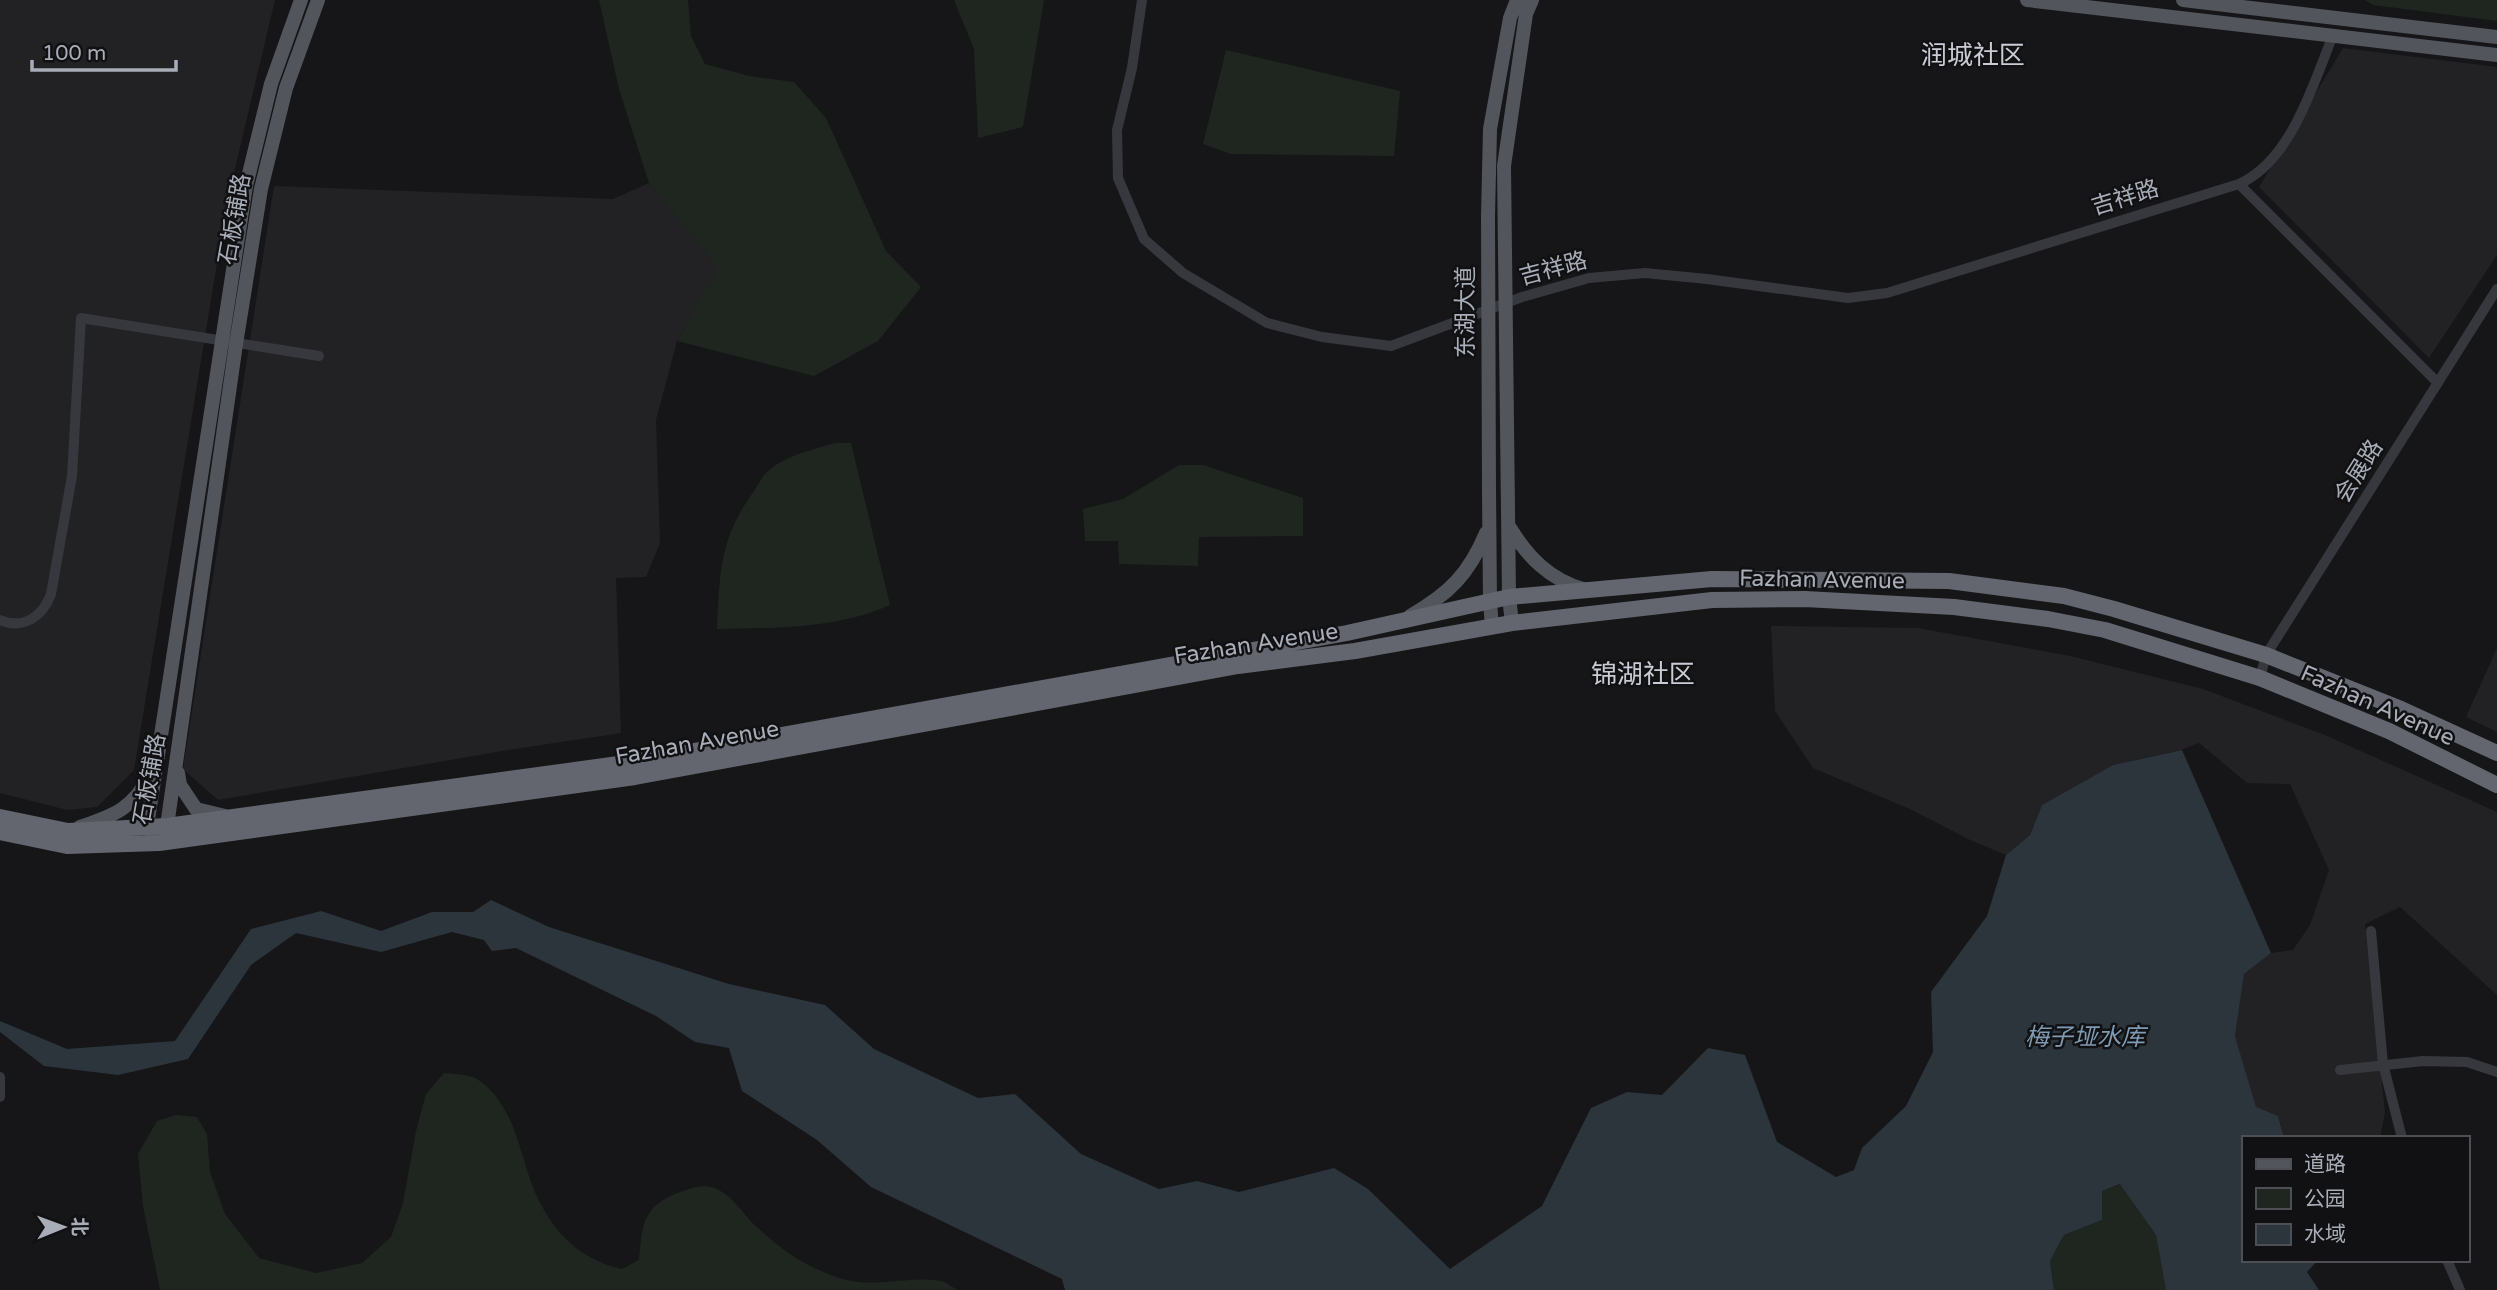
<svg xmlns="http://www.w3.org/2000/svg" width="2497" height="1290" font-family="'Varela Round','Noto Sans SC',sans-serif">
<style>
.built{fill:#222225}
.green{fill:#1e261f}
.water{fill:#2c353c}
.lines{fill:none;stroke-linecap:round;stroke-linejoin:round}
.minor{stroke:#37383d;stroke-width:10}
.major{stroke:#53555c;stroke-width:14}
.highway{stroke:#63666e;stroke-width:16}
.labels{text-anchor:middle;stroke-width:5;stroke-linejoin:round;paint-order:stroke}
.street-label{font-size:23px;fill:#a8adb8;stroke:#111113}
.water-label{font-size:24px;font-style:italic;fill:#7f9bb3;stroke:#111113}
.quarter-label{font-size:26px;fill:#c9ccd4;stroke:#111113}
</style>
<rect width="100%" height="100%" fill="#161618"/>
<path class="built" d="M0,0H275L227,202L134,770L97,807L67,810L0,793Z
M2343,48L2497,67V255L2429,358L2259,187Z
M649,183L719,268L677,341L656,420L660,543L646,577L616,578L621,733L508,750L218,800L183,769L274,186L613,199Z
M1771,626L1918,628L2070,656L2203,689L2325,735L2497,812V995L2400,907L2365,924L2385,1112L2380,1138H2284L2278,1116L2256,1108L2235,1036L2244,974L2271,953L2293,950L2310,925L2329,870L2290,784L2247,783L2199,743L2181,750L2113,765L2042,805L2030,835L2006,855L1968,839L1912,810L1813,768L1775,711Z
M2497,648V732L2466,717Z"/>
<path class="green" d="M599,0H688L691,36L705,64L749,76L794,82L826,118L886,251L921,287L878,341L814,376L677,341L718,268L649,183L619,89Z
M954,0H1044L1023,127L978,138L974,49Z
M2365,0H2497V21L2373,5Z
M1226,50L1400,91L1394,156L1231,154L1203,144Z
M835,443H851L890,605C836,629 776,628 717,629C720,572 719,539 754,491C758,485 761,478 766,473C783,456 812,450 835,443Z
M1179,465H1203L1303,498V536L1199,537L1198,566L1119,564L1118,541H1085L1083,509L1123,499Z
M444,1073C454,1074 472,1074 480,1081C515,1107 519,1152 534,1190C552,1231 578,1259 622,1269L639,1260C642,1222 644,1204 683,1191C693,1188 704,1184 714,1188C732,1194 743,1215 757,1227C781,1250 811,1270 843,1279C876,1289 914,1274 944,1282C948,1284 954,1288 958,1290H160L143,1206L138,1154L157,1121L176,1115L197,1117L207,1134L210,1172L225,1214L259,1258L316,1273L362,1263L391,1237L403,1203L416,1131L426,1094Z
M2121,1184L2156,1234L2166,1290H2054L2050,1261L2064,1235L2102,1220V1191Z"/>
<path class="water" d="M2182,750L2271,953L2244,974L2235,1036L2256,1107L2278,1116L2284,1138H2243V1260H2318L2307,1272L2319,1290H2166L2156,1235L2120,1184L2102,1191V1220L2064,1235L2050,1261L2054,1290H1065L1062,1279L871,1187L817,1140L742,1091L729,1048L695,1042L656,1016L516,948L492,951L484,940L452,932L381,952L296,933L251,965L188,1059L118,1075L44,1066L0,1032V1021L67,1049L175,1041L251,929L321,911L381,931L432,912H473L491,900L549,927L729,984L825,1005L874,1049L978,1098L1015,1094L1081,1154L1159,1189L1197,1181L1239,1192L1334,1168L1368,1189L1450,1269L1542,1206L1591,1108L1627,1092L1662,1095L1708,1048L1745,1055L1777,1142L1836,1177L1854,1170L1862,1148L1906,1106L1933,1052L1931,992L1987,916L2006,855L2030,835L2042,805L2113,765Z"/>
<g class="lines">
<path class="minor" d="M1142,0L1132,68L1117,130L1118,178L1144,239L1183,273L1267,323L1322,337L1391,346L1522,297L1589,278L1645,273L1707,279L1848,298L1887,293L2239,184C2291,161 2313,85 2333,35
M2239,184L2438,383
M0,620C24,630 43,616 51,594L72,476L81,318L319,356
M2260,678L2266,655L2497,289
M2371,931L2383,1064L2402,1138
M2340,1070L2423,1061L2467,1062L2497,1072
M0,1077V1097
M2447,1260L2460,1290"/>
<path class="major" d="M2027,0L2497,55
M2183,0L2497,37
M1510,528C1528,557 1549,579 1583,589
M1410,616C1449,594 1469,574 1486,533
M1512,623L1509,597L1504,166L1526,14L1532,0
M1492,627L1490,602L1489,490L1488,216L1490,129L1510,18L1517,0
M178,773L180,785L196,809L225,816
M80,827C116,815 133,808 151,774
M153,835L147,826L246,186L271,84L301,0
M163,835L167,826L236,344L261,189L286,88L318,0"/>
<path class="highway" d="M0,817L68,831L167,826L633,762L1347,633L1509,597L1712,579L1949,581L2064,596L2114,609L2266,655L2401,709L2497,753
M0,832L67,846L159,843L635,777L1238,666L1355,651L1512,623L1712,600L1805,599L1954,607L2048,619L2105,630L2260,678L2389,731L2497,785"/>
</g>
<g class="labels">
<g class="street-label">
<text transform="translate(2125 197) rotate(-17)" y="8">吉祥路</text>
<text transform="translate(234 219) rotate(-80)" y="8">石板铺路</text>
<text transform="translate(1553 268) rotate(-15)" y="8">吉祥路</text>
<text transform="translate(1465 312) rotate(-90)" y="8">东湖大道</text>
<text transform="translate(2358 471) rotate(-58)" y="8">会展路</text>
<text transform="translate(1822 579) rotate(1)" y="8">Fazhan Avenue</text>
<text transform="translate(1256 643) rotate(-9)" y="8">Fazhan Avenue</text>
<text transform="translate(2378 705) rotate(24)" y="8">Fazhan Avenue</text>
<text transform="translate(697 742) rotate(-10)" y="8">Fazhan Avenue</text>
<text transform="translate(149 779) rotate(-80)" y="8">石板铺路</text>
</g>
<g class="water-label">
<text x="2085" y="1045">梅子垭水库</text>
</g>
<g class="quarter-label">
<text x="1973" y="64">润城社区</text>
<text x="1643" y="683">锦湖社区</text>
</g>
</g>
<rect x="2242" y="1136" width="228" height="126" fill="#111113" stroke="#4d4f55" stroke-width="2"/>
<rect x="2256" y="1159" width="35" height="10" fill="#53555c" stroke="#4d4f55" stroke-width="2"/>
<text x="2304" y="1171" font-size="21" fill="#a8adb8">道路</text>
<rect x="2256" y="1188" width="35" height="21" fill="#1e261f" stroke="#4d4f55" stroke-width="2"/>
<text x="2304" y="1206" font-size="21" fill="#a8adb8">公园</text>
<rect x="2256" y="1224" width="35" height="21" fill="#2c353c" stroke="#4d4f55" stroke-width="2"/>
<text x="2304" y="1241" font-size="21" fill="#a8adb8">水域</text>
<g transform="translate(63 1227) rotate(89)" stroke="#111113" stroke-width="5" paint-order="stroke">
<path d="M0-5L12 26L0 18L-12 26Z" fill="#a8adb8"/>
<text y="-10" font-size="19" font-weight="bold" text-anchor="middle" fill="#a8adb8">北</text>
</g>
<path d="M32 60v10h144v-10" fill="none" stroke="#a8adb8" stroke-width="3.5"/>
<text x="42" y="60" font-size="21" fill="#a8adb8" stroke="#111113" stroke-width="5" paint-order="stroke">100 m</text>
</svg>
